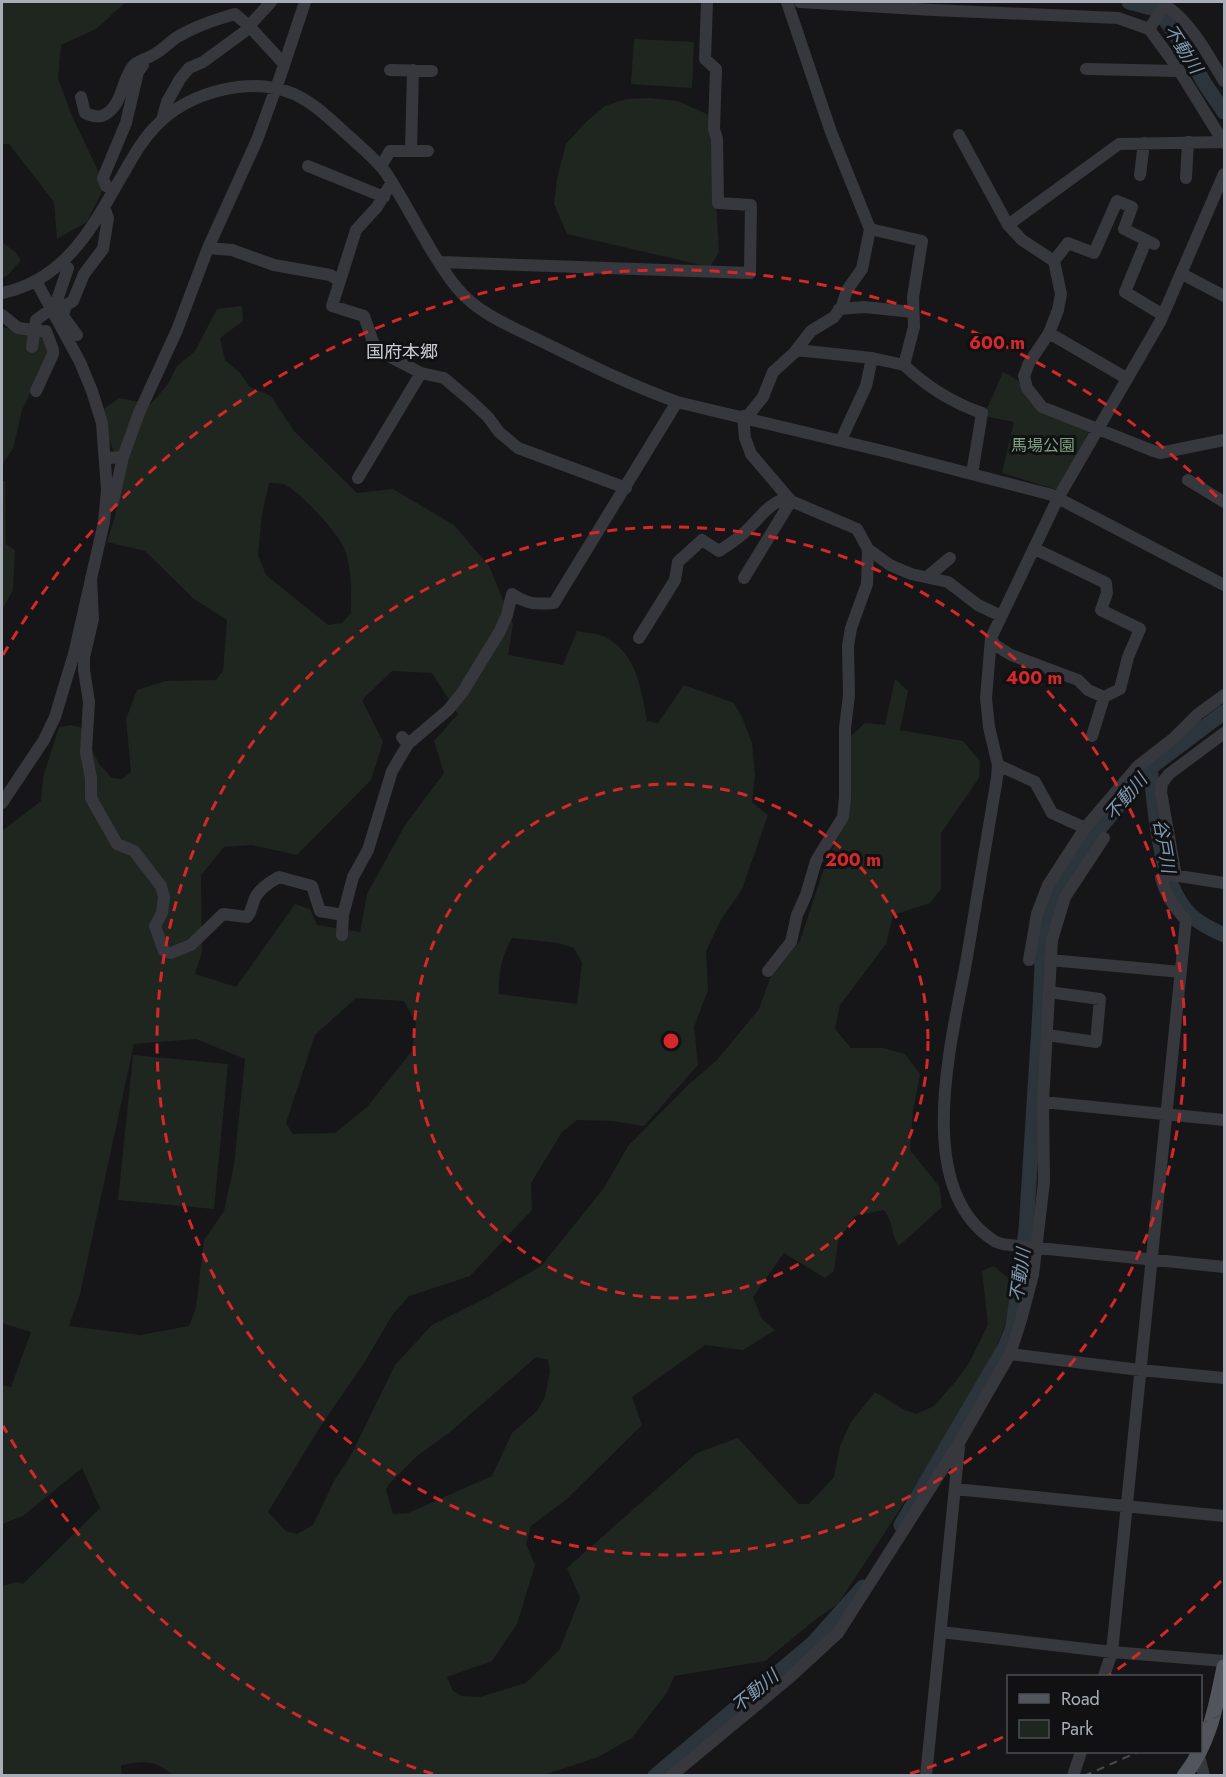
<svg xmlns="http://www.w3.org/2000/svg" width="1226" height="1777" font-family="Jost,'Noto Sans JP',sans-serif">
<style>
.green{fill:#1e261f;fill-rule:evenodd}
.lines{fill:none;stroke-linecap:round;stroke-linejoin:round}
.river{stroke:#2c353c;stroke-width:15}
.minor{stroke:#37383d;stroke-width:12}
.major{stroke:#53555c;stroke-width:15}
.rail{stroke:#4a4c52;stroke-width:2;stroke-dasharray:8 6;stroke-linecap:butt}
.ring{fill:none;stroke:#d62828;stroke-width:3;stroke-dasharray:10 8}
.labels{text-anchor:middle;stroke-width:6;stroke-linejoin:round;paint-order:stroke}
.park-label{font-size:16px;fill:#7fa381;stroke:#111113}
.water-label{font-size:18px;font-style:italic;fill:#7f9bb3;stroke:#111113}
.neighbourhood-label{font-size:18px;fill:#c9ccd4;stroke:#111113}
.centre{fill:#d62828;stroke:#111113;stroke-width:3}
.ring-label{font-size:18px;text-anchor:middle;font-weight:bold;fill:#d62828;stroke:#111113;stroke-width:6;stroke-linejoin:round;paint-order:stroke}
</style>
<rect width="100%" height="100%" fill="#161618"/>
<path class="green" d="M2,2H126L96,29L61,45L58,78L71,114L105,185L87,222L57,239L54,202L9,144H2Z
M634,39L694,42L692,88L631,84Z
M649,98L678,101L711,116L719,252L710,267L567,234L554,204L557,178L566,144L586,122L605,106L626,99Z
M2,242L15,252L21,260L9,274L2,279Z
M242,306L243,321L220,338L225,360L240,373L250,387L271,396L294,431L357,493L393,489L454,525L489,566L513,624L508,655L563,665L577,631C586,633 597,633 605,637C637,653 641,689 647,721L658,723L684,685L734,703L742,717L752,743L755,775L752,802L768,815L742,889L721,920L706,951L708,990L694,1027L698,1065L644,1126L612,1121L577,1120L562,1132L531,1183L532,1210L470,1276L409,1296L393,1314L364,1363L320,1427L268,1512L286,1531L297,1534L313,1525L334,1481L351,1455L395,1365L432,1325L488,1297L541,1266L604,1188L628,1146L688,1085L717,1060L759,1009L770,978L800,941L827,859L848,819L840,746L865,723L885,725L895,679L908,691L900,730L963,741L980,761L979,778L941,833V889L930,903L893,915L886,944L840,1005L835,1029L851,1048H883L905,1054L920,1074L913,1110L910,1150L939,1186L942,1207L899,1246C890,1232 894,1224 884,1210L855,1216L838,1241L834,1271L825,1278L784,1253L753,1297L762,1319L775,1330L743,1350L705,1345L632,1397L642,1425L567,1499L531,1526L526,1544L535,1565L517,1624L492,1661L447,1677L453,1691L462,1696L480,1697L526,1683L560,1649L580,1598L567,1568L697,1453L738,1438L791,1496L799,1504H809L834,1477L840,1446L851,1422L875,1392L903,1409L916,1414L934,1406L956,1381L969,1363L988,1325L982,1271L994,1266L1009,1279V1315L991,1361L929,1465L838,1604L816,1619L765,1661L674,1676L668,1691L632,1738L598,1757L544,1775L174,1776C155,1759 145,1761 121,1765L122,1775H2V1586L16,1582L23,1584L100,1508L82,1468L23,1516L2,1524V1385L11,1387L31,1332L2,1323V831L41,801L43,777L59,727L71,725L82,728L99,764L112,778L122,779L131,772L126,719L137,690L165,681L216,680L223,671L227,620L194,599L145,551L107,542L115,516L123,475L109,439L104,409L119,398L151,404L168,384L177,366L195,351L217,309ZM269,483C273,483 279,483 283,484C298,489 338,533 344,548C352,567 351,593 351,613L342,623L328,625L266,575L258,555L262,514ZM392,671L432,673L458,714L434,741L444,773L405,825L367,894L360,932L317,925L310,909L295,904L236,987L195,974L202,952L201,875L224,847L252,845L297,855L371,780L383,742L362,700ZM512,938L558,943L574,948L582,963L577,1004L499,994C498,974 502,955 512,938ZM356,998L404,1001L416,1023L412,1051L367,1107L335,1133L293,1134L286,1123L315,1035ZM196,1039L245,1059L234,1165L224,1211L204,1240L196,1308L189,1326L140,1335L69,1326L80,1294L134,1044ZM536,1357L548,1360L550,1371L545,1397L537,1411L512,1433L492,1476L408,1513L393,1514L386,1490L389,1484L417,1456L450,1432Z
M2,327L41,335L52,349L22,410L13,449L4,461L2,471Z
M1003,372L1023,383L1028,399L1090,430L1057,490L1002,473L1014,422L984,416Z
M2,481H5L6,544L15,550L13,590L2,610Z
M133,1055L228,1064L214,1209L118,1200Z"/>
<g class="lines">
<path class="river" d="M1129,2L1155,9L1166,21L1186,50L1205,84L1224,112
M1150,768C1156,811 1158,876 1186,910C1196,922 1211,929 1224,935
M901,1525L1005,1347L1013,1327L1026,1230L1040,1010L1042,964L1039,954L1047,917L1057,889L1085,846L1150,768L1224,712
M655,1776L813,1643L863,1587"/>
<path class="minor" d="M271,2L249,26L284,64
M787,2L831,132L870,229L922,241L913,297L914,327L904,365C926,386 953,403 982,413L972,474
M800,2L933,10L1118,18L1149,29L1177,67L1224,143
M1165,5C1192,23 1207,54 1224,81
M1149,29L1167,2
M1086,69L1180,71
M390,70L432,71
M81,97L85,113C90,115 96,118 102,116C123,107 121,81 133,66C138,60 147,59 153,55C163,50 170,41 179,36C196,26 217,19 235,14L249,26L244,32L203,62L189,68L180,79L167,102L162,120
M959,135L1008,225L1119,144L1224,142
M411,151L413,70
M308,166L384,197
M381,166L390,151H428
M1224,174L1160,322L1058,498L991,638L986,698L989,727L998,765L997,778C987,838 977,898 967,957C953,1037 911,1186 993,1240C999,1245 1011,1245 1019,1246L1224,1267
M1140,175L1144,143
M1186,178L1188,142
M392,182L377,207L356,230L332,306L364,316L373,342L379,351L421,373L444,378L471,401L488,417L499,432L518,448L626,488
M114,190L106,186L103,178L126,123L138,72L143,65
M1008,225L1022,240L1054,261L1061,294L1058,310L1049,333L1126,378
M1146,241L1125,292L1163,315
M208,248L232,250L274,265L330,275L340,281
M1054,261L1068,243L1094,253L1117,201L1132,207L1124,229L1154,244
M441,262L750,273L751,205L718,203L717,139L714,129L716,69L705,59L707,2
M1182,274L1224,296
M2,293C66,280 93,226 123,174C133,157 142,140 156,126C188,92 251,75 294,94C316,104 333,122 351,138C363,149 377,160 386,173C410,209 431,256 457,288C479,315 515,328 545,343C588,364 632,386 677,402L887,452L1052,495L1224,585
M839,309L864,307L913,312
M2,315L18,328L41,331
M1049,333L1029,363L1024,376L1027,388L1042,407L1151,450L1160,453L1224,440
M77,335L63,316L66,305L73,301L84,274L103,249L108,218L104,207
M32,347L36,320L55,306L68,268
M797,350L872,358
M36,391L53,354V350L46,331
M743,416L745,438L751,454L791,501L857,529L868,549L890,565L911,574L948,582L978,605L1001,616
M747,417L763,397L773,372L794,353L811,331L834,317L842,306L847,290L862,269L870,229
M841,440L866,386L872,358L904,365
M106,458L123,457L139,413L177,330L208,248L257,140L280,77L305,2
M358,478L421,373
M1188,480L1224,502
M113,502L123,457
M1035,549L1106,583L1107,593L1101,610L1140,629L1128,657L1120,689L1104,697L1092,736
M927,577L950,558
M91,578L93,619L84,657V670L89,702L86,752L91,778V798L117,844L134,851L161,886L164,897L162,913L155,926L164,951L171,953L191,945L223,914L247,917C252,911 252,905 255,898C260,888 270,882 279,877L312,886L320,911L343,915
M744,578L791,501
M639,638L675,580L678,562L702,540L719,551C728,545 738,539 746,531C760,518 769,502 788,498
M991,638L995,645L1011,655L1078,680L1088,690L1104,697
M402,737L408,744L448,710L462,693L500,631L507,615L512,594C529,605 535,604 554,603L677,402
M998,765L1035,782L1052,813L1085,828
M2,803L44,740L55,717L74,654L104,522L107,490L102,423L92,391L80,362L36,281
M1176,876L1161,792L1162,783L1169,774L1224,733
M342,935L343,915L353,877L368,850L392,771L408,744
M1029,960L1037,914L1048,885L1085,828L1138,766L1174,738L1198,714L1224,695
M1050,960L1181,972
M768,971L791,942L797,915L806,895L816,861L843,817L845,797V728L849,695L848,646L851,628L867,584L868,549
M1047,1035L1096,1042L1100,999L1049,992
M1043,1102L1224,1120
M1010,1354L1140,1370L1224,1378
M955,1489L1224,1516
M941,1632L1112,1652L1224,1661
M1104,1676L1112,1652L1186,920C1174,907 1166,896 1161,878L1172,875L1224,883
M1199,1756L1204,1776
M671,1776L788,1679L838,1633L956,1448L1010,1354L1021,1320L1033,1275L1044,1182L1043,1102L1052,940L1065,897L1104,838
M926,1776L959,1447
M1073,1776L1081,1752"/>
<path class="major" d="M1184,1776C1210,1743 1216,1706 1224,1667"/>
<path class="rail" d="M1200,1724L1224,1714
M1084,1776L1138,1752"/>
</g>
<g class="ring">
<circle cx="671" cy="1041" r="257"/>
<circle cx="671" cy="1041" r="514"/>
<path d="M1221 1581A771 771 0 0 1 1108 1676M1003 1737A771 771 0 0 1 909 1774M433 1774A771 771 0 0 1 3 1426M3 655A771 771 0 0 1 1221 501"/>
</g>
<g class="labels">
<g class="park-label">
<text x="1043" y="451">馬場公園</text>
</g>
<g class="water-label">
<text transform="translate(1183 49) rotate(57)" y="6">不動川</text>
<text transform="translate(1126 797) rotate(-50)" y="6">不動川</text>
<text transform="translate(1164 846) rotate(80)" y="6">谷戸川</text>
<text transform="translate(1020 1275) rotate(-82)" y="6">不動川</text>
<text transform="translate(755 1691) rotate(-40)" y="6">不動川</text>
</g>
<g class="neighbourhood-label">
<text x="402" y="358">国府本郷</text>
</g>
</g>
<circle cx="671" cy="1041" r="9" class="centre"/>
<g class="ring-label">
<text x="997" y="349">600 m</text>
<text x="1034" y="684">400 m</text>
<text x="853" y="866">200 m</text>
</g>
<rect width="1226" height="1777" fill="none" stroke="#a8adb8" stroke-width="6"/>
<rect x="1007" y="1675" width="195" height="78" fill="#111113" stroke="#4d4f55" stroke-width="1.5"/>
<rect x="1019" y="1694" width="30" height="9" fill="#53555c" stroke="#4d4f55" stroke-width="1.5"/>
<text x="1061" y="1705" font-size="18" fill="#a8adb8">Road</text>
<rect x="1019" y="1720" width="30" height="18" fill="#1e261f" stroke="#4d4f55" stroke-width="1.5"/>
<text x="1061" y="1735" font-size="18" fill="#a8adb8">Park</text>
</svg>
